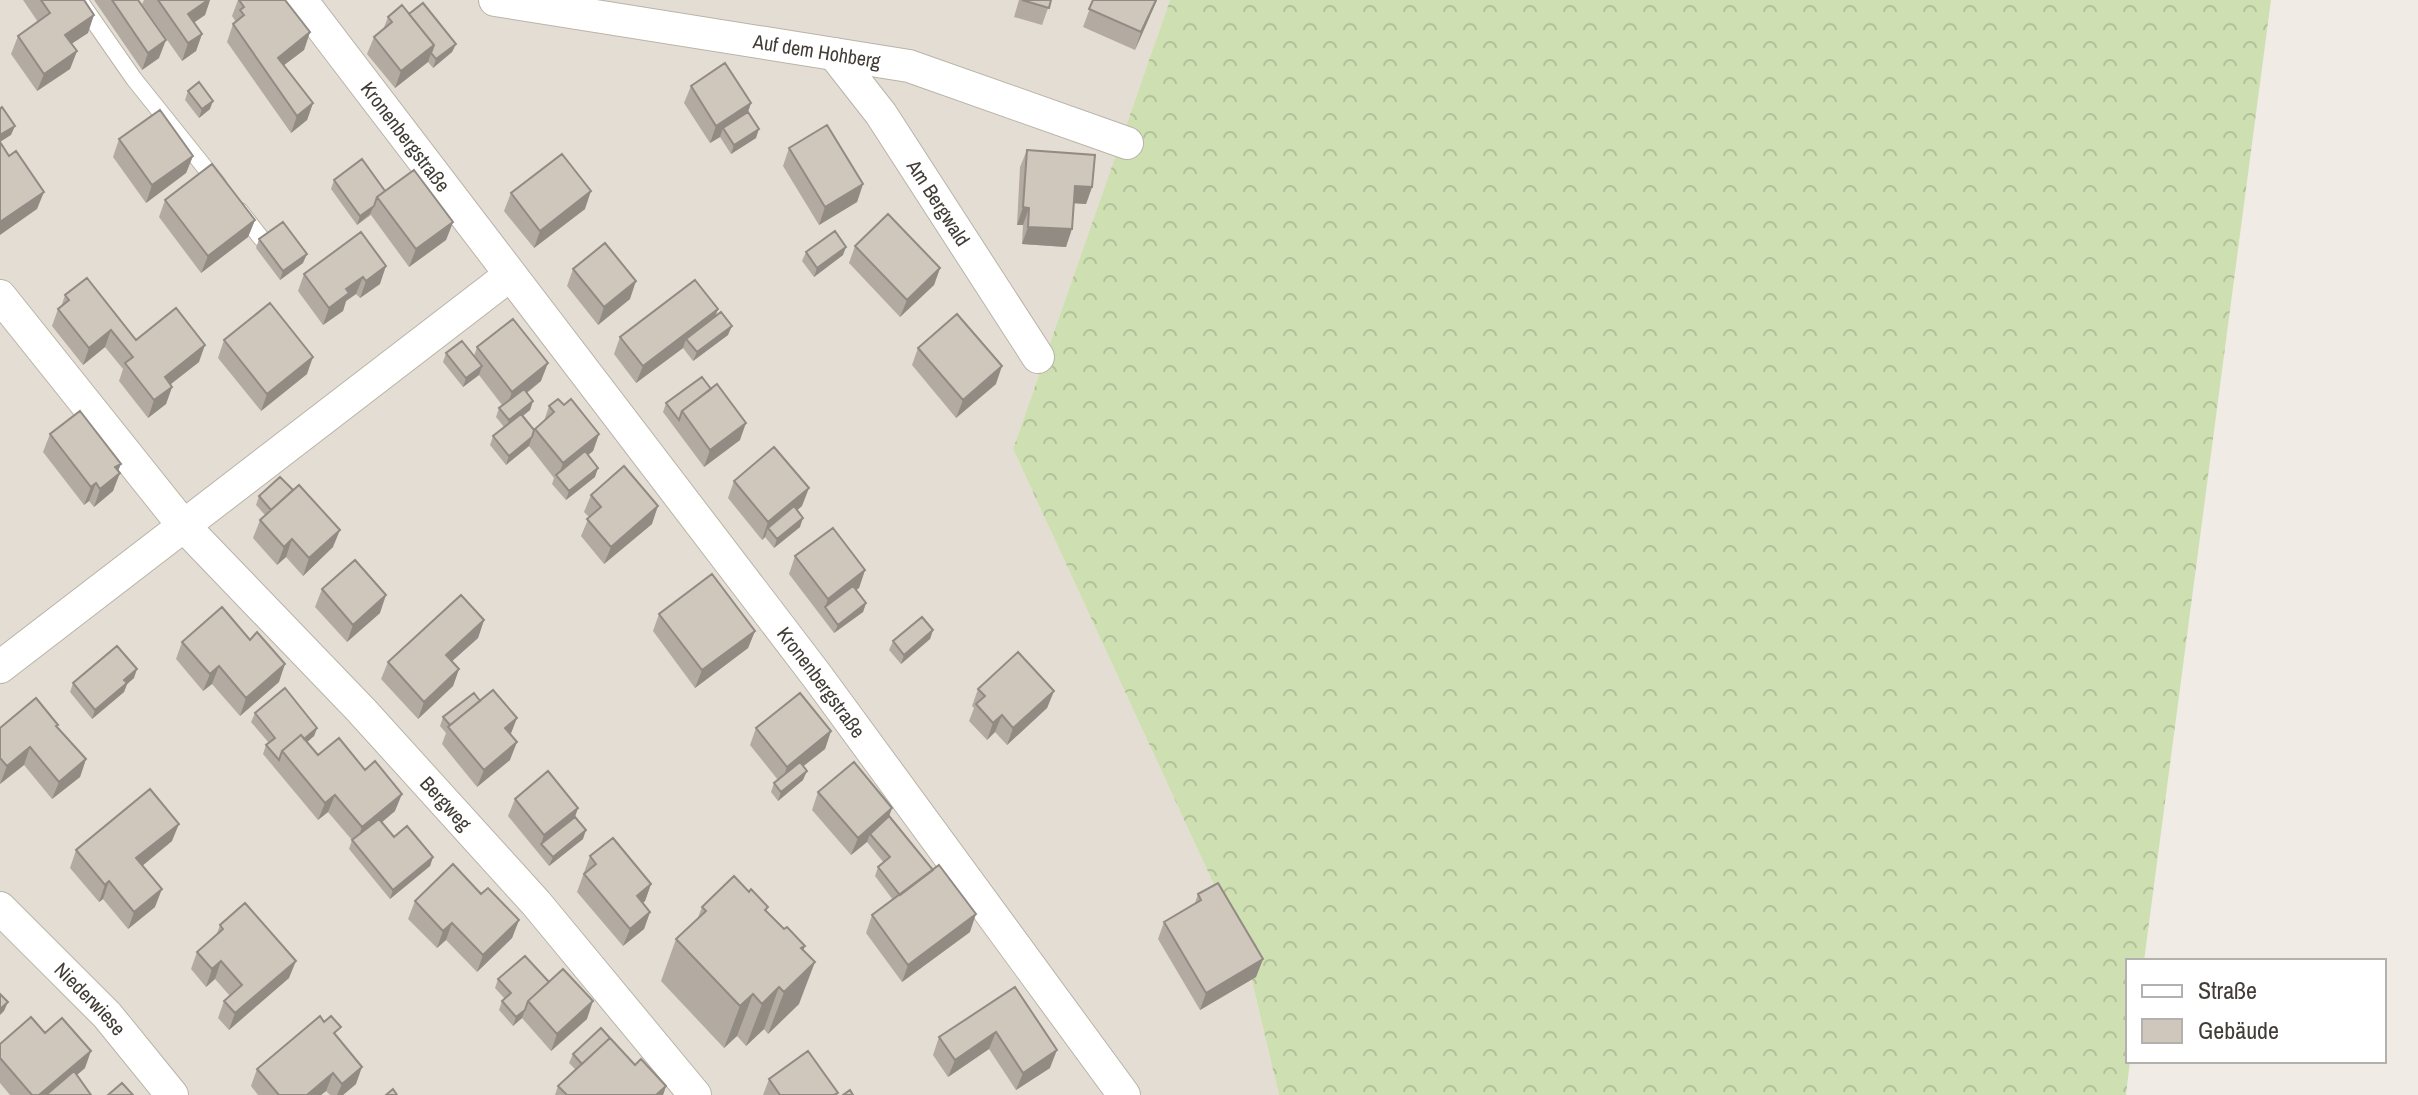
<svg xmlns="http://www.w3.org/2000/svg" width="2418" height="1095" font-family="'Archivo Narrow',sans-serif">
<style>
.residential{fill:#e3ddd3}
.forest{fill:url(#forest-crowns)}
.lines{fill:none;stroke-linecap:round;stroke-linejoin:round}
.lane-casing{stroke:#bab3a8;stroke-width:18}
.street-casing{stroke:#bab3a8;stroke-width:34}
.lane{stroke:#fff;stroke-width:16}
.street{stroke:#fff;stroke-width:32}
.wall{fill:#b3aba2}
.shaded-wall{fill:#928b84}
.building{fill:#d0c7bc;stroke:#928b84;stroke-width:2}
.labels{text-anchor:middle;stroke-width:6;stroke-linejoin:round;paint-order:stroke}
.street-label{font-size:20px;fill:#413c35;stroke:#fff}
</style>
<defs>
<pattern id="forest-crowns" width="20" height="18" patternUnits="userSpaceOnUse" patternTransform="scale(2)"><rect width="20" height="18" fill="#cee0b2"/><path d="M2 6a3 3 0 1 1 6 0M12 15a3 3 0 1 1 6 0" fill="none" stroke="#b2c19a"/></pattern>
</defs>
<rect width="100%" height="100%" fill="#f0ece5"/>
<path class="residential" d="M0,0H1170L1013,449L1245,952L1279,1095H0Z"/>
<path class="forest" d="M1170,0H2271L2144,961H2128V1061H2130L2126,1095H1279L1245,952L1013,449Z"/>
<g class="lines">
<g class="lane-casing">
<path id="lane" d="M79,0L134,79L218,184
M240,211L261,238"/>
</g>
<g class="street-casing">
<g id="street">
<path id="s1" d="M301,0L817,676L1124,1095"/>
<path id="s2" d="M495,0L909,66L1127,143"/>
<path id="s3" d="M834,54L881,114L1038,357"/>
<path id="s4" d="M0,296L183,525L361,710L536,903L695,1095"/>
<path d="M0,667L510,275"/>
<path id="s5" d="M0,908L107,1015L172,1095"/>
</g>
</g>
<use href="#lane" class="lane"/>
<use href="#street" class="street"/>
</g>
<path class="wall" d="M23,0H84L88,33L71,44L77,51L70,69L37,91L11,54L18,36L38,22Z
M94,0H138L159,58L142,70Z
M144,0H210L205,15L194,22L202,34L196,51L182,61L142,4Z
M238,0H285L310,32L304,50L284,65L313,103L307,120L291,133L227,42L233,24L236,22L232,16Z
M1019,0H1051L1042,25L1014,17Z
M1093,0H1157L1135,50L1083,27Z
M409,14L456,44L452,52L433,68L428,62L395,88L367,54L374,37L383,30L388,17Z
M691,86L751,103L748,112L756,138L731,154L720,137L710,143L684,103Z
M188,91L210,109L199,118L185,100Z
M119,139L193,156L186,173L146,203L113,157Z
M789,148L863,184L857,202L819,225L783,166Z
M1027,150L1092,187L1086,204L1074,203L1066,247L1022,244L1023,225H1017L1020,167Z
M334,180L385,191L453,222L446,240L409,267L371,215L357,225L331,189Z
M511,193L585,209L534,248L504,211Z
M165,200L255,220L248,237L201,273L159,217Z
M361,232L380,284L360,298L356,294L346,301L343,311L323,325L298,291L304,274Z
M259,239L303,263L280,280L256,248Z
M855,246L940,268L934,285L900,317L849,263Z
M806,252L843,255L814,277L802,261Z
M573,269L630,299L598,325L567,286Z
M65,295L136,340L199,362L171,384L172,387L166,404L148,418L119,381L123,369L105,347L83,365L52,326L58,309L61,307Z
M718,309L715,317L728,335L693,361L683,348L636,383L614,354L620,337Z
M224,340L307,374L261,411L218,358Z
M477,347L541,381L527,393L533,401L530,410L523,416L534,430L544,421L549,406L564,405L599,434L593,451L588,455L595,477L566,500L552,484L554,478L529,446L506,465L490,445L493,436L504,427L496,417L499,408L502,405L479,375L463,387L443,362L446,353L474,356Z
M918,348L996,384L956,418L912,365Z
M666,403L740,440L704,467L663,412Z
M50,434L118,471L113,491L94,507L89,501L84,505L43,452Z
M734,481L802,506L797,510L800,527L774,548L765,537L762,540L728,498Z
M591,495L652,524L604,564L581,536L589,517L584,512Z
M259,496L333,547L303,576L286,557L277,565L253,538L260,520L265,515L256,505Z
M795,556L865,570L859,588L856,590L866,603L863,612L834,633L789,574Z
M322,589L380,613L347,642L315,607Z
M659,614L755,631L748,648L695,688L653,631Z
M484,620L478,638L452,661L459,669L453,686L418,719L381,679L388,662Z
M933,630L930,639L901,664L889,650L893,641Z
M182,642L279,682L240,716L212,684L203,691L176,659Z
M134,678L127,684L124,692L92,719L70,692L73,683Z
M978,689L1054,691L1047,708L1007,745L995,732L987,740L969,721L974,708L972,706Z
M480,701L511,735L510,760L477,787L442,744L446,733L440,726L443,717Z
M255,713L317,728L314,736L307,742L318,755L395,811L382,822L394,837L433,857L430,866L390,899L349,849L352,840L328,812L318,820L263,754L266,745L269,743L251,722Z
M58,725L57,727L86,759L80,777L52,799L24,765L0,784V728Z
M756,728L831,731L825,749L803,766V780L778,801L771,792L774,783L778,780L750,745Z
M818,792L889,816L970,932L902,982L866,933L872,915L893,900L875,876L878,867L884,863L867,842L851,855L812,810Z
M515,799L578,808L575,817L583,839L549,866L508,816Z
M172,841L142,866L155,907L128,929L103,899L99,902L70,868L76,850Z
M590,856L651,884L645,901L643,903L650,912L644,929L623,946L577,892Z
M749,892L768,907L766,911L803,950L799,1004L768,1034L764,1029L746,1046L737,1036L724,1048L661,981L676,939L697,920L702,907Z
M481,894L519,920L512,938L477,972L446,940L437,948L408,919L415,901Z
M1198,894L1263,959L1256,977L1200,1010L1158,939L1164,922L1195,903Z
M220,925L289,978L229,1030L218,1018L224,1001L230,996L215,979L206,987L191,969L197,952L216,936Z
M498,979L587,1019L551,1051L522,1018L513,1026L499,1010L502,1001L505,999L495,988Z
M1015,987L1050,1068L1016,1090L989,1049L948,1077L933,1055L939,1037Z
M45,1033L85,1068L77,1075L91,1095H10L0,1083V1044Z
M337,1038L356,1084L343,1095H330L326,1091L321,1095H258L251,1086L257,1069Z
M573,1054L635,1065L666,1086L663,1095H555L558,1086L576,1070L569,1063Z
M769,1079L838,1093L837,1095H763Z"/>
<path class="shaded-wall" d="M208,0H210L205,15L182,31L188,14Z
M1156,0H1157L1135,50L1141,32Z
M94,15L88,33L59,52L65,35Z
M310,32L304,50L271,75L278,58Z
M202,34L196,51L182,61L188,43Z
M166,40L159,58L142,70L148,53Z
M456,44L452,52L433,68L436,59Z
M434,45L428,62L395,88L401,71Z
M77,51L70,69L37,91L44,74Z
M213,101L210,109L199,118L202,109Z
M313,103L307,120L291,133L297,116Z
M751,103L745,120L723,128L720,137L710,143L716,126Z
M15,126L11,135L0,142V135Z
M759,129L756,138L731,154L734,145Z
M193,156L186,173L146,203L152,185Z
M863,184L857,202L819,225L825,207Z
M1075,186L1092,187L1086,204L1069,203Z
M591,191L585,209L534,248L540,231Z
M44,192L37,209L0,235V222Z
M374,206L370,214L357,225L360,216Z
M1023,207L1029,208L1023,225H1017Z
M255,220L248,237L201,273L208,256Z
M453,222L446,240L409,267L416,249Z
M1028,227L1072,229L1066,247L1022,244Z
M846,247L843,255L814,277L817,268Z
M307,254L303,263L280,280L283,271Z
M386,266L380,284L360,298L366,281Z
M940,268L934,285L900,317L907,300Z
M363,277L356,294L346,301L343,311L323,325L329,308L346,289Z
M636,281L630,299L598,325L604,307Z
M718,309L711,327L686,339L683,348L636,383L643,366Z
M732,326L728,335L693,361L697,352Z
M111,330L105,347L83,365L89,348Z
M205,345L199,362L158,394L165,377Z
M313,357L307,374L261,411L267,394Z
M548,363L541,381L506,409L512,392Z
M482,366L479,375L463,387L466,378Z
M1002,366L996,384L956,418L963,400Z
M172,387L166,404L148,418L154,400Z
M533,401L530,410L506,429L509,420Z
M746,423L740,440L704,467L710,450Z
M599,434L593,451L559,479L558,477L563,463Z
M532,437L529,446L506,465L509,456Z
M121,464L116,476L120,473L113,491L94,507L100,489L115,467Z
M598,468L595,477L566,500L569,491Z
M96,483L89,501L84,505L91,487Z
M809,488L802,506L772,532L768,528L765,537L762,540L768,522Z
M658,506L652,524L604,564L611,547Z
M803,518L800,527L774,548L777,539Z
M340,530L333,547L303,576L309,558Z
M292,539L286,557L277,565L284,547Z
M865,570L859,588L828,611L825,607L828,599Z
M386,595L380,613L347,642L353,625Z
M866,603L863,612L834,633L838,625Z
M484,620L478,638L440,672L446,655Z
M933,630L930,639L901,664L904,655Z
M755,631L748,648L695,688L702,670Z
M285,664L279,682L240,716L246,698Z
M219,666L212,684L203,691L210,674Z
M137,669L134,678L127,684L124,692L92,719L95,710L124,680Z
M459,669L453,686L418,719L424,702Z
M1054,691L1047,708L1007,745L1013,728Z
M1002,715L995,732L987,740L993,723Z
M517,718L510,736L505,728Z
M317,728L314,736L288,759L285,755Z
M831,731L825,749L781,784L787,767Z
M517,742L510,760L477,787L484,770Z
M30,747L24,765L0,784L7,766Z
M86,759L80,777L52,799L59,782Z
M807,771L803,780L778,801L781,792Z
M402,794L395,811L356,844L362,827Z
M335,795L328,812L318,820L325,803Z
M578,808L572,825L541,844L538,853L544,835Z
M892,808L886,825L870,834L867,842L851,855L858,838Z
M179,824L172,841L130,876L136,858Z
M586,830L583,839L549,866L553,857Z
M433,857L430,866L390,899L393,890Z
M109,881L103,899L99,902L105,885Z
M651,884L645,901L630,914L637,896Z
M162,889L155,907L128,929L134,912Z
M650,912L644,929L623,946L630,929Z
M976,914L970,932L902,982L908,965Z
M519,920L512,938L477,972L483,955Z
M452,923L446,940L437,948L443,931Z
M805,946L790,985L815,962L799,1004L768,1034L801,948Z
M1263,959L1256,977L1200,1010L1206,993Z
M221,961L215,979L206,987L212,969Z
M296,961L289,978L229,1030L235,1013Z
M779,987L764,1029L746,1046L762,1004Z
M753,994L737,1036L724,1048L740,1006Z
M593,1001L587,1019L551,1051L557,1034Z
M8,1002L4,1011L0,1015V1009Z
M525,1010L522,1018L513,1026L516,1017Z
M996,1032L989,1049L948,1077L955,1060Z
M1057,1050L1050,1068L1016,1090L1023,1073Z
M91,1051L85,1068L53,1095H39Z
M362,1067L356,1084L343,1095H337L342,1084Z
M333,1073L326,1091L321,1095H307Z
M666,1086L663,1095H656Z"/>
<path class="building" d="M41,0H84L94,15L65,35L77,51L44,74L18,36L50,13Z
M112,0H138L166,40L148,53Z
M158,0H208L188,14L202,34L188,43Z
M239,0H285L310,32L278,58L313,103L297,116L233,24L244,15L240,10L244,7Z
M1022,0H1051L1049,8Z
M1093,0H1156L1141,32L1089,9Z
M423,3L456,44L436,59L431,53L434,45L409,14Z
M402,5L434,45L401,71L374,37L392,22L388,17Z
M725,63L751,103L716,126L691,86Z
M199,82L213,101L202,109L188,91Z
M2,107L15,126L0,135V109Z
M160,110L193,156L152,185L119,139Z
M748,112L759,129L734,145L723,128Z
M827,125L863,184L825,207L789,148Z
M0,142L9,156L16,151L44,192L0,222Z
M1027,150L1095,155L1092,187L1075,186L1072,229L1028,227L1029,208L1023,207Z
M562,154L591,191L540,231L511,193Z
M362,159L385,191L377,197L374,206L360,216L334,180Z
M212,164L255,220L208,256L165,200Z
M414,170L453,222L416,249L377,197Z
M888,214L940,268L907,300L855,246Z
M283,222L307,254L283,271L259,239Z
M835,231L846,247L817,268L806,252Z
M361,232L386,266L366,281L363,277L346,289L349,293L329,308L304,274Z
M605,243L636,281L604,307L573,269Z
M87,278L136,340L176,308L205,345L165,377L172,387L154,400L125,363L133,357L111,330L89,348L58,309L69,300L65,295Z
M695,280L718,309L643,366L620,337Z
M270,303L313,357L267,394L224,340Z
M721,312L732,326L697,352L686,339Z
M957,314L1002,366L963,400L918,348Z
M513,319L548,363L512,392L477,347Z
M462,341L482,366L466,378L446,353Z
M702,377L711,389L682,411L679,420L666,403Z
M717,384L746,423L710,450L682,411Z
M524,389L533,401L509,420L499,408Z
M558,399L564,405L571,399L599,434L563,463L535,429L554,412L549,406Z
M80,411L121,464L115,467L120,473L100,489L96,483L91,487L50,434Z
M521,414L534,430L532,437L509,456L493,436Z
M774,447L809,488L768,522L734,481Z
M585,451L598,468L569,491L556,475Z
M624,466L658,506L611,547L587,519L601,507L591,495Z
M280,477L293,490L271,510L259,496Z
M299,485L340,530L309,558L292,539L284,547L260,520Z
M794,506L803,518L777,539L768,528Z
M833,528L865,570L828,599L795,556Z
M355,560L386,595L353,625L322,589Z
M712,574L755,631L702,670L659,614Z
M853,586L866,603L838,625L825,607Z
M461,595L484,620L446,655L459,669L424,702L388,662Z
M222,607L250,640L257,632L285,664L246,698L219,666L210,674L182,642Z
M922,617L933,630L904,655L893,641Z
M117,646L137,669L124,680L127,683L95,710L73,683Z
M1018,652L1054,691L1013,728L1002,715L993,723L976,704L985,696L978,689Z
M285,688L317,728L304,739L301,735L282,751L279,760L266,745L275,738L255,713Z
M493,690L517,718L505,728L517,742L484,770L448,727Z
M474,693L480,701L450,725L443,717Z
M800,693L831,731L787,767L756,728Z
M36,698L58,725L56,726L86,759L59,782L30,747L7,766L0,758V728Z
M301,735L318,755L339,738L365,770L375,761L402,794L362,827L335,795L325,803L282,751Z
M800,762L807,771L781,792L774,783Z
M854,762L892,808L858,838L818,792Z
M548,771L578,808L544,835L515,799Z
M150,789L179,824L136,858L162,889L134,912L109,881L105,885L76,850Z
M889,816L933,870L900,895L878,867L890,857L870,834Z
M575,817L586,830L553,857L541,844Z
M379,819L394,837L407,826L433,857L393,890L352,840Z
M613,838L651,884L637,896L650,912L630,929L584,874L596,864L590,856Z
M453,864L481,894L488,888L519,920L483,955L452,923L443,931L415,901Z
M939,865L976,914L908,965L872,915Z
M734,876L749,892L751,889L768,907L765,910L784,929L787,927L805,946L801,948L815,962L784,992L779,987L762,1004L753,994L740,1006L676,939L706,911L702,907Z
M1218,883L1263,959L1206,993L1164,922L1201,900L1198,894Z
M245,903L296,961L235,1013L224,1001L242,985L221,961L212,969L197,952L223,929L220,925Z
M525,956L549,982L528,1001L525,1010L516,1017L502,1001L511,993L498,979Z
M563,969L593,1001L557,1034L528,1001Z
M1015,987L1057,1050L1023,1073L996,1032L955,1060L939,1037Z
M0,994L8,1002L0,1009Z
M320,1016L324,1022L331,1016L341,1027L334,1033L362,1067L342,1084L333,1073L307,1095H279L257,1069Z
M31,1017L45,1033L62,1018L91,1051L39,1095H32L0,1058V1044Z
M601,1028L610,1038L582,1064L573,1054Z
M610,1038L635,1065L641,1059L666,1086L656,1095H567L558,1086Z
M808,1051L838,1093L834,1095H780L769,1079Z
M74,1071L91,1095H46Z
M122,1083L133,1095H108Z
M393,1089L397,1095H386Z
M850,1090L853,1095H843Z"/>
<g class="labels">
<g class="street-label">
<text dy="7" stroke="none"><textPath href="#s2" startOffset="326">Auf dem Hohberg</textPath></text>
<text dy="7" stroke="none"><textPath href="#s1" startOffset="172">Kronenbergstraße</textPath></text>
<text dy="7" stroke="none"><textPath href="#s3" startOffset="182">Am Bergwald</textPath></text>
<text dy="7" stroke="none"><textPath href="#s1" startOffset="858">Kronenbergstraße</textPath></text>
<text dy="7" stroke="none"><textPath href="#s4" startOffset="676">Bergweg</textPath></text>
<text dy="7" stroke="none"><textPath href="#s5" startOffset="128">Niederwiese</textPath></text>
</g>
</g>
<rect x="2126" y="959" width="260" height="104" fill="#ffffff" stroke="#b3b1ae" stroke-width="2"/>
<rect x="2142" y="985" width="40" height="12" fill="#ffffff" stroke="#b3b1ae" stroke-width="2"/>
<text x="2198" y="999" font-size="24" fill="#413c35">Straße</text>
<rect x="2142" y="1019" width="40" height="24" fill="#d0c7bc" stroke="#b3b1ae" stroke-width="2"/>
<text x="2198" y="1039" font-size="24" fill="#413c35">Gebäude</text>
</svg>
